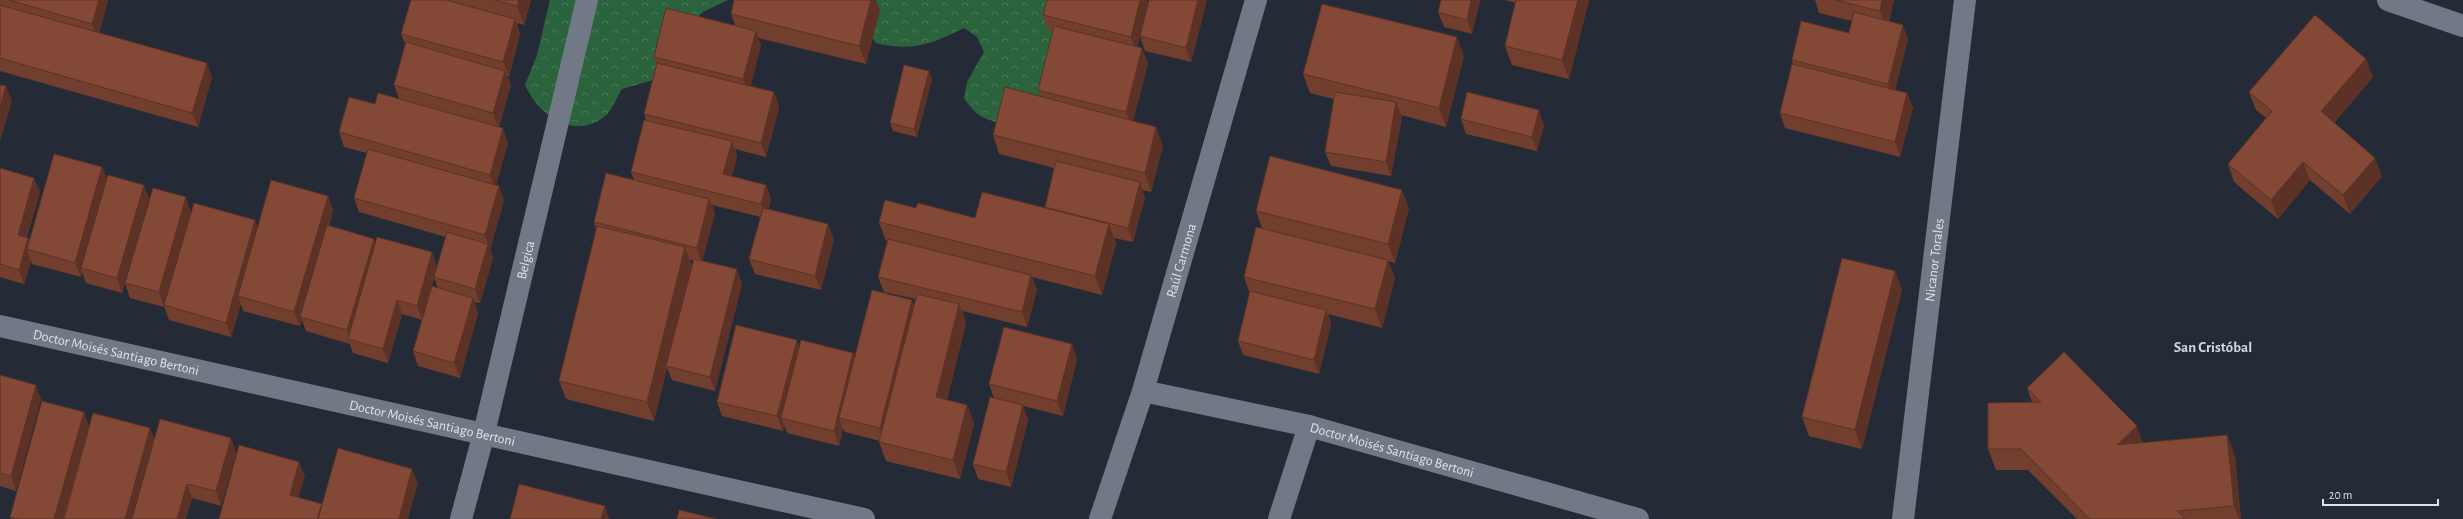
<svg xmlns="http://www.w3.org/2000/svg" width="2463" height="519" font-family="'Alegreya Sans',sans-serif">
<style>
.forest{fill:url(#forest-crowns)}
.lines{fill:none;stroke-linecap:round;stroke-linejoin:round}
.minor{stroke:#717987;stroke-width:22}
.wall{fill:#723e2e;fill-rule:evenodd}
.shaded-wall{fill:#5c3226}
.building{fill:#844836;stroke:#5c3226}
.labels{text-anchor:middle;stroke-width:4;stroke-linejoin:round;paint-order:stroke}
.street-label{font-size:14px;fill:#dde1e9;stroke:#242b37}
.neighbourhood-label{font-size:15px;font-weight:bold;fill:#ced7e7;stroke:#242b37}
</style>
<defs>
<pattern id="forest-crowns" width="20" height="18" patternUnits="userSpaceOnUse"><rect width="20" height="18" fill="#2b633c"/><path d="M2 6a3 3 0 1 1 6 0M12 15a3 3 0 1 1 6 0" fill="none" stroke="#497958"/></pattern>
</defs>
<rect width="100%" height="100%" fill="#242b37"/>
<path class="forest" d="M550,0H728L703,12L690,24L653,80L622,89C617,97 611,112 604,117C572,141 538,114 525,85L537,55Z
M821,0H1082L1044,102L1004,124C983,119 976,116 964,98L967,82L984,52L977,37L964,28C932,44 911,52 876,43L867,30Z"/>
<g class="lines">
<g class="minor">
<path d="M2388,0L2463,26"/>
<path id="s1" d="M0,326L864,519"/>
<path id="s2" d="M1143,391L1309,426L1638,519"/>
<path id="s3" d="M461,519L484,433L587,0"/>
<path id="s4" d="M1100,519L1143,391L1256,0"/>
<path d="M1279,519L1309,426"/>
<path id="s5" d="M1903,519L1965,0"/>
</g>
</g>
<path class="wall" d="M0,0H108L99,33L212,77L198,127L0,71Z
M411,0H531L524,25L517,23L520,34L509,77L507,76L511,85L499,127L508,143L496,185L499,186L504,200L490,250V249L493,258L480,303L474,302L478,313L460,378L418,366L413,351L438,288L434,278L422,320L402,314L388,363L353,353L350,344L306,331L302,320L300,326L243,311L241,304L231,337L169,320L164,306V307L130,298L125,283L191,212L255,220L257,227L328,196L333,210L329,226L374,239L375,243L437,266L446,237L359,212L354,198L367,153L344,147L339,132L375,104L399,99L394,85L405,44L401,34Z
M1149,0H1207L1191,62L1145,51L1140,36Z
M1441,0H1480L1472,34L1444,27L1438,12Z
M1505,0H1589L1569,79L1512,65L1505,46L1516,3Z
M1815,0H1894L1889,21L1908,39L1895,90L1913,107L1900,157L1785,128L1780,113L1793,65L1792,60L1849,33L1852,21L1819,13Z
M1148,3L1137,47L1148,63L1133,121L1163,146L1151,192L1142,190L1145,197L1133,242L1114,238L1116,243L1102,295L1032,277L1037,290L1027,327L962,311L966,323L947,400L967,405L974,424L960,479L886,461L879,442L880,441L845,432L843,429L839,446L787,433L784,425L783,431L722,416L717,402L799,348L853,353L855,357L914,306L916,299L884,292L878,277L888,241H886L879,222L916,208L975,218L1045,208L1054,168L999,154L993,135L1041,97L1038,90L1053,31L1048,30L1043,15Z
M880,10L866,64L758,38L761,45L750,86L774,92L779,107L766,157L735,149L737,156L732,176L766,185L771,200L768,209L834,239L821,290L755,274L749,259L761,217L712,205L715,213L702,261L742,284L715,391L672,380L667,368L654,421L566,399L559,381L596,230L594,222L634,180L631,172L646,120L644,114L656,64L654,57L735,25L731,14ZM690,260H693L692,266Z
M1464,56L1446,127L1401,115L1402,117L1391,176L1331,166L1325,152L1334,99L1310,93L1303,74Z
M2366,59L2373,77L2334,123L2382,176L2350,214L2310,180L2278,219L2234,182L2228,164L2266,118L2256,110L2249,92Z
M929,71L932,79L917,137L893,131L890,123Z
M1461,119L1544,125L1537,151L1466,134Z
M102,167L107,179L144,185L149,199L122,293L86,283L82,272L81,277L32,264L31,261L24,284L0,277V168L40,192L27,237L29,240Z
M1409,208L1395,263L1388,261L1395,278L1382,328L1328,314L1331,324L1319,374L1243,355L1238,341L1250,294L1244,277L1262,228L1256,211Z
M1895,271L1902,290L1862,449L1809,436L1802,417Z
M1072,344L1077,359L1063,416L1023,406L1028,420L1011,487L978,479L973,464L994,398L989,384Z
M0,375L41,399L16,491L0,486Z
M2027,388L2143,443L2227,435L2235,456L2241,519H2077L2028,470H1996L1988,449L2032,402Z
M84,412L89,427L150,428L154,439L231,438L236,453L221,506L192,498L186,519H11L10,517Z"/>
<path class="shaded-wall" d="M99,0H108L98,38L92,24Z
M519,0H531L524,25L517,6Z
M871,0H876L880,10L866,64L859,46Z
M1140,0H1147L1148,3L1136,52L1131,37Z
M1198,0H1207L1191,62L1186,48Z
M1471,0H1480L1472,34L1467,20Z
M1578,0H1589L1569,79L1562,60Z
M1882,0H1894L1886,29L1880,11Z
M515,19L520,34L509,77L503,62Z
M1903,25L1908,39L1893,99L1888,84Z
M756,31L761,45L749,94L743,79Z
M1457,37L1464,56L1446,127L1439,108Z
M1142,48L1148,63L1132,126L1126,112Z
M2366,59L2373,77L2328,130L2321,111Z
M207,63L212,77L198,127L192,113Z
M505,71L511,85L498,128L493,113Z
M929,71L932,79L917,137L914,129Z
M6,86L12,101L0,141V108Z
M774,92L779,107L766,157L761,143Z
M1907,93L1913,107L1900,157L1895,142Z
M1396,102L1402,117L1391,176L1386,162Z
M1539,110L1544,125L1537,151L1532,137Z
M1156,127L1163,146L1151,192L1145,173Z
M503,128L508,143L495,189L490,175Z
M732,141L737,156L729,189L723,174Z
M2375,158L2382,176L2350,214L2343,195Z
M2303,162L2310,180L2278,219L2271,200Z
M102,167L108,182L81,268L82,272L81,277L75,263Z
M34,178L40,192L23,249L18,235Z
M1140,182L1145,197L1133,242L1128,228Z
M144,185L149,199L122,293L117,278Z
M766,185L771,200L766,218L761,204Z
M499,186L504,200L490,250L485,235Z
M1402,190L1409,208L1395,263L1388,244Z
M328,196L333,210L302,317H300L302,320L300,326L294,312Z
M186,197L191,212L164,307L159,292Z
M709,199L715,213L702,263L697,248Z
M255,220L260,235L238,296L241,304L231,337L226,323Z
M828,224L834,239L821,290L815,276Z
M1109,224L1116,243L1102,295L1095,276Z
M28,238L33,251L27,249L31,261L24,284L19,270Z
M374,239L379,253L351,340L347,330Z
M488,244L493,258L480,303L475,289Z
M685,247L692,266L666,366L667,368L654,421L647,402Z
M432,252L437,266L422,320L417,306Z
M1388,260L1395,278L1382,328L1375,309Z
M737,269L742,284L715,391L710,377Z
M1895,271L1902,290L1862,449L1855,430Z
M1031,275L1037,290L1027,327L1022,312Z
M473,298L478,313L460,378L454,363Z
M397,300L402,314L388,363L383,349Z
M912,300L917,314L885,442L880,428Z
M959,304L966,323L943,416L936,397Z
M1326,310L1331,324L1319,374L1314,360Z
M797,340L802,355L781,418L784,425L783,431L777,416Z
M1072,344L1077,359L1063,416L1057,401Z
M853,353L859,368L839,418L843,429L839,446L834,431Z
M36,385L41,399L16,491L11,476Z
M967,405L974,424L960,479L953,460Z
M1023,405L1028,420L1011,487L1006,472Z
M84,412L89,427L63,519H54Z
M2137,426L2144,447L2117,445Z
M150,428L156,443L134,519H125Z
M2227,435L2235,456L2241,519H2239L2234,506Z
M231,438L236,453L221,506L216,491Z
M299,462L305,476L295,509L290,495Z
M412,469L418,483L408,519H399Z
M187,484L192,498L186,519H177Z
M322,504L327,518V519H317Z
M605,506L609,519H601Z"/>
<path class="building" d="M9,0H99L92,24Z
M411,0H446L515,19L503,62L401,34Z
M494,0H519L517,6Z
M734,0H871L859,46L731,14Z
M1047,0H1140L1131,37L1043,15Z
M1149,0H1198L1186,48L1140,36Z
M1441,0H1471L1467,20L1438,12Z
M1516,0H1578L1562,60L1505,46Z
M1835,0H1882L1880,11Z
M1322,4L1457,37L1439,108L1303,74Z
M0,5L207,63L192,113L0,58Z
M666,8L756,31L743,79L654,57Z
M1854,12L1903,25L1888,84L1792,60L1801,21L1849,33Z
M2315,15L2366,59L2321,111L2375,158L2343,195L2303,162L2271,200L2228,164L2272,111L2249,92Z
M1054,26L1142,48L1126,112L1038,90Z
M406,42L505,71L493,113L394,85Z
M657,63L774,92L761,143L644,114Z
M1792,64L1907,93L1895,142L1780,113Z
M904,65L929,71L914,129L890,123Z
M0,85L6,86L0,108Z
M1005,87L1156,127L1145,173L993,135Z
M1335,92L1396,102L1386,162L1325,152Z
M1467,92L1539,110L1532,137L1461,119Z
M378,93L503,128L490,175L339,132L349,97L375,104Z
M644,120L732,141L723,174L766,185L761,204L631,172Z
M368,149L499,186L485,235L354,198Z
M54,154L102,167L75,263L27,249Z
M1270,156L1402,190L1388,244L1256,211Z
M1056,161L1140,182L1128,228L1045,207Z
M0,168L34,178L18,235L28,238L19,270L0,264Z
M606,173L709,199L697,248L594,222Z
M108,175L144,185L117,278L81,268Z
M271,180L328,196L294,312L238,296Z
M153,188L186,197L159,292L125,283Z
M982,192L1109,224L1095,276L879,222L885,200L916,208L918,203L975,218Z
M194,203L255,220L226,323L164,305Z
M763,208L828,224L815,276L749,259Z
M327,225L374,239L347,330L300,317Z
M597,226L685,247L647,402L559,381Z
M1256,227L1388,260L1375,309L1244,277Z
M447,232L488,244L475,289L434,277Z
M377,237L432,252L417,306L397,300L383,349L348,339Z
M888,239L1031,275L1022,312L878,277Z
M1842,258L1895,271L1855,430L1802,417Z
M694,259L737,269L710,377L666,366Z
M432,286L473,298L454,363L413,351Z
M872,290L912,300L880,428L839,418Z
M1250,291L1326,310L1314,360L1238,341Z
M917,294L959,304L936,397L967,405L953,460L879,442Z
M736,325L797,340L777,416L717,402Z
M1004,327L1072,344L1057,401L989,384Z
M801,340L853,353L834,431L781,418Z
M2064,352L2137,426L2117,445L2227,435L2234,506L2177,511L2185,519H2090L2021,449H1988V403L2041,402L2027,388Z
M0,375L36,385L11,476L0,473Z
M990,397L1023,405L1006,472L973,464Z
M42,401L84,412L54,519H18L10,517Z
M93,413L150,428L125,519H64Z
M160,419L231,438L216,491L187,484L177,519H132Z
M239,445L299,462L290,495L322,504L317,519H219Z
M338,448L412,469L399,519H318Z
M519,484L605,506L601,519H510Z
M679,510L716,519H677Z"/>
<g class="labels">
<g class="street-label">
<text dy="5" stroke="none"><textPath href="#s3" startOffset="267">Belgica</textPath></text>
<text dy="5" stroke="none"><textPath href="#s4" startOffset="271">Raúl Carmona</textPath></text>
<text dy="5" stroke="none"><textPath href="#s5" startOffset="261">Nicanor Torales</textPath></text>
<text dy="5" stroke="none"><textPath href="#s1" startOffset="119">Doctor Moisés Santiago Bertoni</textPath></text>
<text dy="5" stroke="none"><textPath href="#s1" startOffset="443">Doctor Moisés Santiago Bertoni</textPath></text>
<text dy="5" stroke="none"><textPath href="#s2" startOffset="256">Doctor Moisés Santiago Bertoni</textPath></text>
</g>
<g class="neighbourhood-label">
<text x="2213" y="352">San Cristóbal</text>
</g>
</g>
<path d="M2323 499v6h115v-6" fill="none" stroke="#dde1e9" stroke-width="2"/>
<text x="2329" y="499" font-size="12" fill="#dde1e9" stroke="#242b37" stroke-width="3" paint-order="stroke">20 m</text>
</svg>
